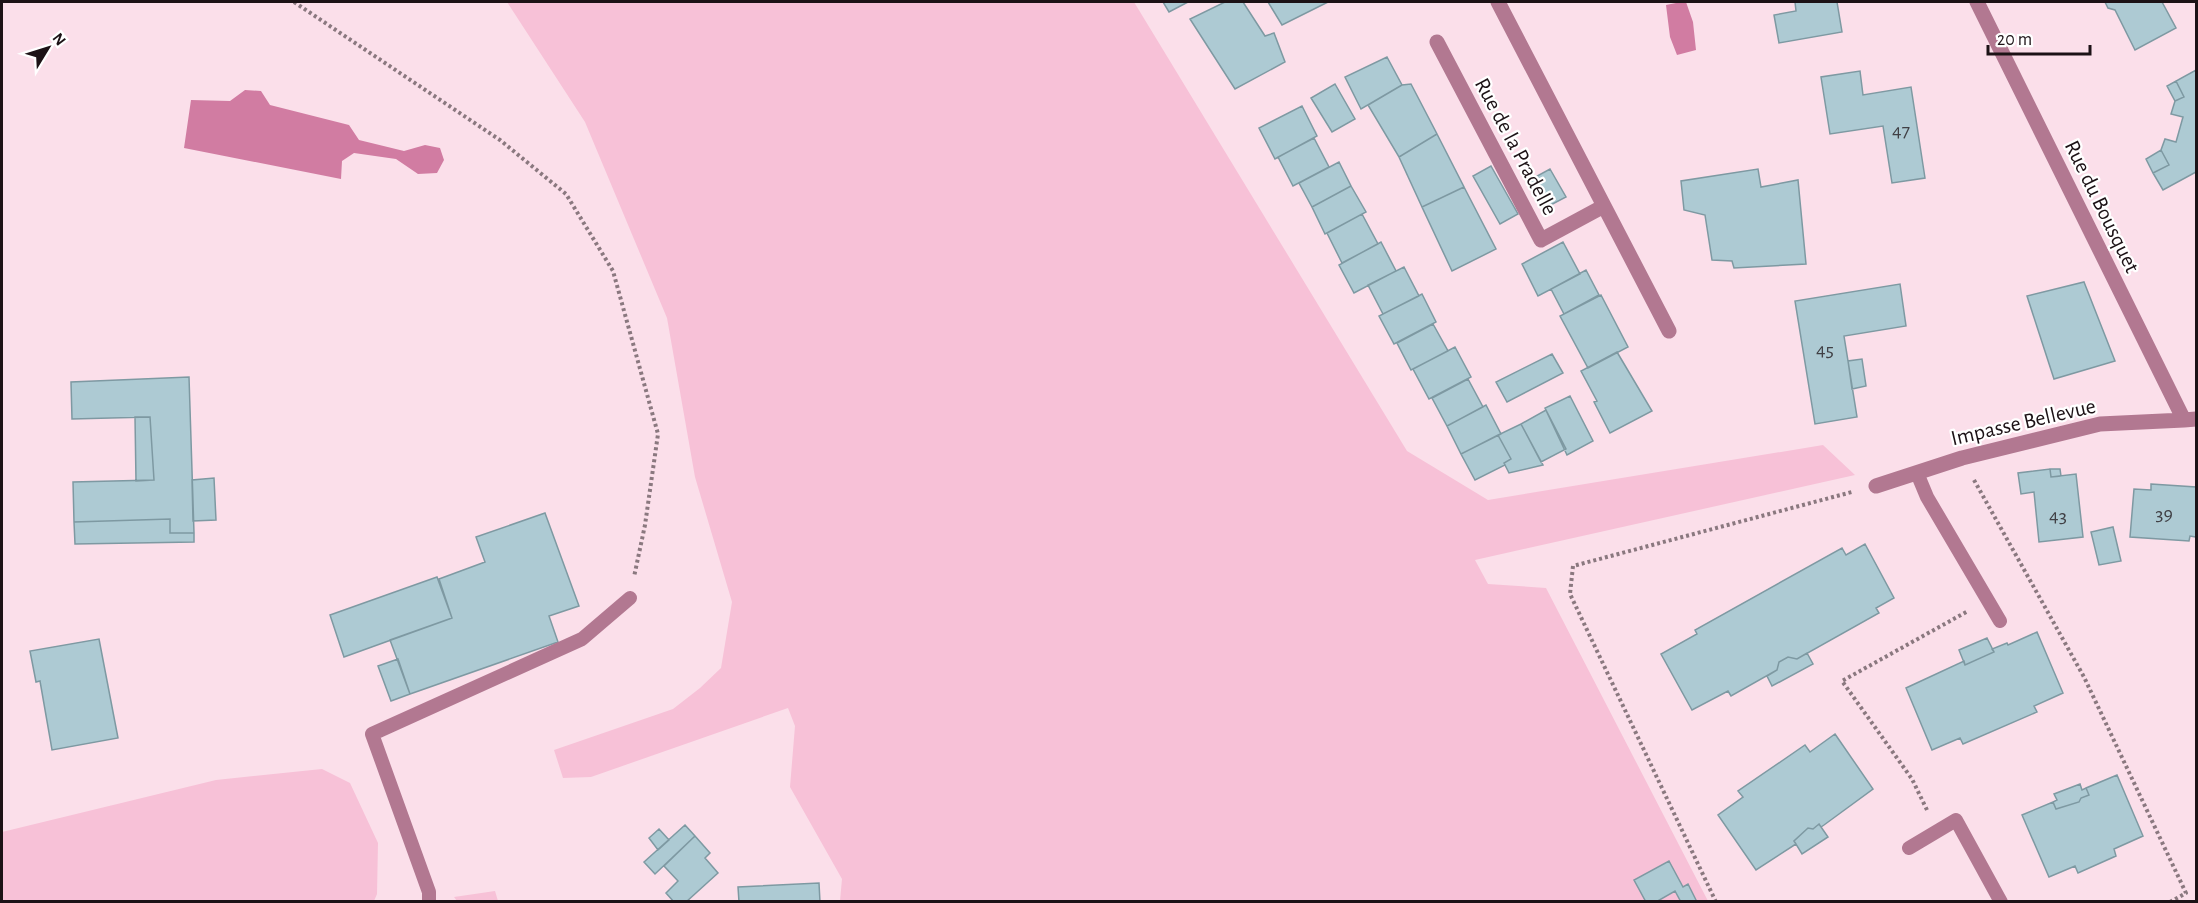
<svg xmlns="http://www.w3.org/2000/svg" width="2198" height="903" font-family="'Alegreya Sans',sans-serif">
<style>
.green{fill:#f7c1d7}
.water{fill:#d17ca2}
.building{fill:#adcad3;stroke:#7e99a2;stroke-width:1.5}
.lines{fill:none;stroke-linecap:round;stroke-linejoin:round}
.path{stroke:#8a787f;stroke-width:4;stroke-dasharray:3 3;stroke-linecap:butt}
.service{stroke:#b27891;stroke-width:14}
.minor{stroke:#b27891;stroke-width:15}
.labels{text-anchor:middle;stroke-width:4.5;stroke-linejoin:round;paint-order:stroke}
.number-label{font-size:20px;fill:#404045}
.street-label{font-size:22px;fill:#1c1216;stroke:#fff}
</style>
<rect width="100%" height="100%" fill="#fbdfea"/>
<path class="green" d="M507,2H1134L1407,451L1488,500L1823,445L1855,475L1475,560L1488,584L1546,588L1708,901H840L842,879L790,787L795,726L788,708L591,777L563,778L554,750L673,709L700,688L721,668L732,602L695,477L667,318L585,122Z
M322,769L350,783L378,843L377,894L374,901H2V832L216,780Z
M495,891L498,901H457L454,897Z"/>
<path class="water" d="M1681,2H1686L1693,22L1696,50L1677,55L1670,37L1666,5Z
M245,90L261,91L270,105L349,125L359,140L404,151L425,145L440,148L444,160L437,173L418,174L396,159L354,153L342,161L341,179L184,148L191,100L230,101Z"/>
<path class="building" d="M1163,2H1188L1169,12Z
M1225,2H1243L1265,36L1274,33L1285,62L1235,89L1190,19Z
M1268,2H1328L1282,25Z
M1795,2H1837L1842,32L1779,43L1774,15L1796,11Z
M2105,2H2162L2176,28L2135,50L2115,10L2108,8Z
M1387,57L1402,85L1361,109L1345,77Z
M2196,70V172L2163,190L2153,173L2169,165L2161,150L2165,139L2176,142L2183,117L2171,114L2175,101L2184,97L2176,81Z
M1860,71L1863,95L1911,87L1925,178L1892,183L1883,126L1830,134L1821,77Z
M2176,81L2184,97L2175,101L2167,86Z
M1335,84L1355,119L1332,132L1311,98Z
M1411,84L1437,134L1399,157L1368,105L1402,85Z
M1302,106L1317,136L1275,159L1259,128Z
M1437,134L1464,187L1422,207L1399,157Z
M1314,138L1329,167L1293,186L1278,157Z
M2161,150L2169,165L2153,173L2146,159Z
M1339,162L1351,186L1312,207L1299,183Z
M1491,166L1518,214L1500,224L1473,176Z
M1550,169L1566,197L1543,209L1528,181Z
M1758,169L1761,187L1798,180L1806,264L1734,268L1732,261L1712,260L1705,215L1684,210L1681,181Z
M1351,186L1366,212L1325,234L1312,207Z
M1464,187L1496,249L1452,271L1422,207Z
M1362,214L1378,244L1342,263L1327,233Z
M1381,242L1396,271L1354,293L1339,265Z
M1563,242L1580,274L1538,296L1522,264Z
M1404,267L1419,296L1383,314L1368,285Z
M1586,270L1599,295L1564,314L1551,289Z
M2084,282L2115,361L2054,379L2027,296Z
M1900,284L1906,326L1844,336L1857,417L1815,424L1795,301Z
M1422,294L1436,322L1394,344L1379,316Z
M1601,295L1628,347L1588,368L1560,316Z
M1433,324L1448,351L1411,370L1397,343Z
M1455,347L1471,377L1429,399L1413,369Z
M1617,352L1652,411L1610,433L1594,402L1597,401L1581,371Z
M1552,354L1563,373L1507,402L1496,382Z
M1862,359L1866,386L1852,389L1848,361Z
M189,377L194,533H170V519L74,522L73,482L154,480L150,417L72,419L71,382Z
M1468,379L1483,407L1447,426L1432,398Z
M1570,396L1593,441L1567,455L1545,408Z
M1486,405L1501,434L1461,454L1447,426Z
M1546,410L1566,449L1541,462L1521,424Z
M135,417H150L154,480L136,481Z
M1521,424L1543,465L1509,473L1504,463L1511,459L1498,435Z
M1498,435L1511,459L1504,463L1505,465L1475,480L1461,454Z
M2050,469L2051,477L2076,474L2083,537L2039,542L2034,492L2021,494L2018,473Z
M2050,469H2060L2061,476L2051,477Z
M214,478L216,520L193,521L192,480Z
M2151,484L2196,487V537L2190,536L2189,541L2130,537L2134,489L2151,490Z
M545,513L579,606L549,616L558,642L410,694L390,640L452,618L439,579L485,562L476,537Z
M170,519V533H194V542L75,544L74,522Z
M2113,527L2121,561L2099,565L2091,532Z
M1865,544L1894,598L1876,608L1879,613L1797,659L1788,657L1779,662L1777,670L1731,696L1728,691L1692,710L1661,654L1697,634L1695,630L1842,548L1846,555Z
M437,577L452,618L344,657L330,615Z
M2037,632L2063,693L2034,706L2037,712L1963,744L1960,738L1932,750L1906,688L1964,661L1965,665L1994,652L1992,649L2007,643L2008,645Z
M1987,638L1994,652L1965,665L1959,650Z
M99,639L118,738L52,750L40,681L36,682L30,651Z
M1807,653L1813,664L1772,686L1767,676L1777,670L1779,662L1788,657L1797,659Z
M398,659L410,694L391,701L378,666Z
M1835,734L1873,789L1824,825L1821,827L1819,824L1813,829L1808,828L1794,841L1796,844L1756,870L1718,815L1743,797L1738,791L1805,745L1810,752Z
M2117,775L2143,836L2114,849L2116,856L2078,873L2075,866L2049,877L2022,815L2053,802L2056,809L2079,802L2081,798L2089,795L2086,788Z
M2080,784L2082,790L2086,788L2089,795L2081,798L2079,802L2056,809L2053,802L2057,800L2054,794Z
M1819,824L1828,837L1802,854L1794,841L1808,828L1813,829Z
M685,825L695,836L655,874L644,862Z
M659,829L669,840L658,850L649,838Z
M695,836L710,853L705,858L718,873L686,902H674L666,893L678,881L664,866Z
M1669,861L1683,887L1688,884L1697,902H1681L1675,891L1656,902H1646L1634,880Z
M819,883L820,902H739L738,887Z"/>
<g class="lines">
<path class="path" d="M294,2L500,140L566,194L613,271L658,434L645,525L634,577
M1974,480L2084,677L2186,893L2170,902
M1927,810L1912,779L1842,681L1968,611
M1716,902L1570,594L1573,566L1852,492"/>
<path class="service" d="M1917,473L1927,497L2000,621
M1909,848L1956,820L2001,902
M429,902V892L372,734L582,639L630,598"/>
<path class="minor" d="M1498,2L1669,331
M1977,2L2184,420L2196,419
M1437,42L1541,240L1604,206
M1876,486L1962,458L2100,424L2184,420"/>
</g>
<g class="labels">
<g class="number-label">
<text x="1901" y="137">47</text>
<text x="1825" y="356">45</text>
<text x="2164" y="520">39</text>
<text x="2058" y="522">43</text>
</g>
<g class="street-label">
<text transform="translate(1517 146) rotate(62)" y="8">Rue de la Pradelle</text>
<text transform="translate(2103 206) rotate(64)" y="8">Rue du Bousquet</text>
<text transform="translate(2023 421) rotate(-13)" y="8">Impasse Bellevue</text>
</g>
</g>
<rect width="2198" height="903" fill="none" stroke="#1c1216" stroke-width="6"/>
<g transform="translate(48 48) rotate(52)" stroke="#ffffff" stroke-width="4.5" paint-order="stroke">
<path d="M0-4.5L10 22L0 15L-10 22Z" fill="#1c1216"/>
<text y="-9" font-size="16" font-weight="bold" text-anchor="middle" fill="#1c1216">N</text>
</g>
<path d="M1988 45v9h102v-9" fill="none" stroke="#1c1216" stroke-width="3"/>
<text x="1997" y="45" font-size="18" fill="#1c1216" stroke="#ffffff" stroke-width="4.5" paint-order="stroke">20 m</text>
</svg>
